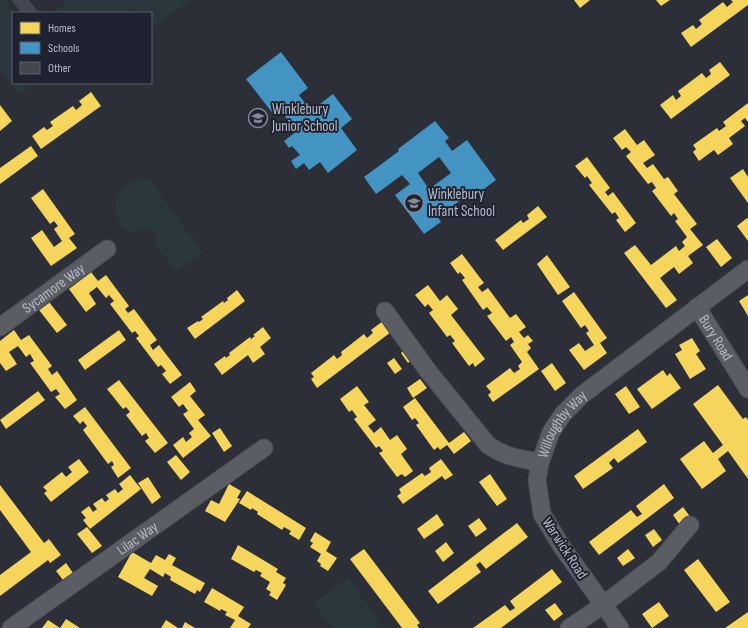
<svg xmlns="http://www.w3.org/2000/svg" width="748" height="628" font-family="'Sofia Sans Condensed',sans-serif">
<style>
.green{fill:#2a383d}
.homes{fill:#f6d55c}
.schools{fill:#4393c3;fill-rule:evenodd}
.building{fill:#44474e}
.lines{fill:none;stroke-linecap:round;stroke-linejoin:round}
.minor-casing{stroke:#4a4b52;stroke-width:19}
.minor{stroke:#5b5d65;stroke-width:17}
.labels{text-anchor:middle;stroke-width:4;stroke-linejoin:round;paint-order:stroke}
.poi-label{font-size:15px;fill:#b6bac7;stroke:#1f2331;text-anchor:start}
.street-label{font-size:15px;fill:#b6bac7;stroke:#1f2331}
</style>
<rect width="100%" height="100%" fill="#2c2f37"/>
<path class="green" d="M0,0H6L15,13H13V83H33L19,93L0,69Z
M69,0H191L151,27V13H139L134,7L126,13H52Z
M139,178L149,179L203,253L176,271L153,243L158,235L154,229L132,232L123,227L116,216L115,201L124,186Z
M348,577L383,628H334L313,605Z"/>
<path class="homes" d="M574,0H590L580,8Z
M656,0H670L661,6Z
M731,0H748V5L691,47L681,33L693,25L696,29L702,24L699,20L723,2L727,7L733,2Z
M720,62L730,75L671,119L660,105L673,95L676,100L681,96L678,91L702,73L706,78L711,74L709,70Z
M91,92L101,106L41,149L32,136L44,127L47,130L53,126L50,122L73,106L76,110L82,105L79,101Z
M748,103V122L745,118L741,121L745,126L729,138L733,144L718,155L714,150L699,161L693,152L696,149L693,145L717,128L719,131L726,126L723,122Z
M0,105L12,121L0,131Z
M625,129L637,145L644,140L655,155L643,163L647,168L653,164L664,179L668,177L678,191L674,194L697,224L690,229L703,245L688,256L693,263L679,274L674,267L660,278L677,300L666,308L624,253L635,245L651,265L676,246L679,251L685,246L682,242L687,237L675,221L678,219L674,213L671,216L652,191L656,188L652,182L648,184L626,156L631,152L626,147L622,150L613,138Z
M31,146L38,156L0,184V168Z
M587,157L610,188L605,192L608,196L613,192L636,223L625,232L616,220L619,218L615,212L612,214L589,185L592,183L587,176L585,178L575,166Z
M743,169L748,177V203L730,178Z
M43,189L75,234L69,238L77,248L51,266L31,238L42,230L54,247L62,241L54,229L58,226L54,221L50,224L31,198Z
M538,206L547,217L503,250L495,240L521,220L523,223L529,219L527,215Z
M747,218L748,219V241L737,226Z
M717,239L732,258L721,267L706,247Z
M462,254L484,283L478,287L482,292L488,288L510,318L516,314L526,327L519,332L524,338L528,335L533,341L528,344L531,348L527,352L539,369L493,402L488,395L491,392L486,386L510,368L514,373L520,369L518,366L522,362L510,345L514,342L511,337L506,341L487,316L492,313L487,307L483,310L462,280L465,278L460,272L458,274L450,263Z
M547,255L570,287L558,295L537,264Z
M91,272L98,281L106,275L129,306L125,309L128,313L134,309L157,340L150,345L153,350L159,345L182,375L170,384L162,374L166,371L161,365L158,367L136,338L139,336L135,331L132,333L110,304L114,301L109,295L106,298L97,287L89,293L96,304L86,312L69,289Z
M428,285L440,301L447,295L458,309L451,315L485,359L475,367L473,363L469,366L452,343L455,341L450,335L447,337L429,313L433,310L428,304L425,307L415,295Z
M237,290L245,301L195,339L187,328L198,321L199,322L203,319L201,317L223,301L224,303L228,300L227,298Z
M574,292L607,338L600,343L607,353L584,370L569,350L579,343L585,351L594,345L586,333L589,331L585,325L581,328L562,301Z
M748,295V316L739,301Z
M49,302L67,325L57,333L39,310Z
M383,321L391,332L317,388L311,379L314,377L311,373L334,355L337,359L342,355L341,352L364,334L367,338L373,333L371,330Z
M263,327L271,338L260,347L265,354L253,363L248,355L222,375L214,364L225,356L226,358L230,355L229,353L250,337L251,339L255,336L253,335Z
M14,330L21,340L29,335L52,366L48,369L52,375L57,371L77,400L65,409L55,397L60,394L56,389L51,392L30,363L34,361L30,354L26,357L18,346L9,352L17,364L6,371L0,363V341Z
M119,330L126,340L85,370L78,360Z
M692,338L700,351L696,354L706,369L690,379L675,354L682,350L679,345Z
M406,349L413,359L408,363L401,353Z
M394,358L402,369L395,374L387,363Z
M552,363L566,383L555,391L541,371Z
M663,370L667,376L670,373L681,388L652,409L637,389Z
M420,379L427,388L413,398L407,388Z
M119,380L168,443L155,453L145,441L149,438L146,433L142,436L126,415L130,412L126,407L123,409L107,389Z
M190,382L196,391L190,396L205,415L198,420L211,436L183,458L173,445L183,437L186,442L192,437L189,433L194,429L183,414L188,411L183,404L179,407L171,397Z
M718,385L743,419L746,417L748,420V479L728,451L718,459L726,471L702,489L680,459L704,441L713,453L723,445L693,404Z
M357,386L369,402L364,405L376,420L368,426L374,433L381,427L390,440L397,435L407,449L401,454L413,471L405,477L402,474L397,477L379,453L383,451L379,446L376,448L354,419L357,417L352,410L349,412L340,399Z
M626,386L640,407L629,414L615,394Z
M38,391L45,400L6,429L0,420Z
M415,398L449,443L464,432L471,441L454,454L447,445L440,450L438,447L434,450L416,425L419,423L415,418L412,420L403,407Z
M85,407L131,468L118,478L111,467L114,465L112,461L108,464L83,430L87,426L83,421L80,424L73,416Z
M220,428L232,446L224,452L212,433Z
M638,429L647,442L618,463L614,458L609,463L613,468L583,489L574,476Z
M176,455L190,472L181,480L167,462Z
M79,459L89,472L51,502L44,493L47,491L43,487L62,472L66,477L72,472L68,467Z
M441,459L453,475L445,480L442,476L403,504L397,496L401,493L399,489L422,473L425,476L431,472L429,468Z
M490,474L507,499L497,506L479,482Z
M130,475L141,489L90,529L83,520L86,518L81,512L89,506L93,512L97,509L93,504L102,498L105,502L109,499L106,495L115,489L118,493L123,489L119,484Z
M148,477L161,497L152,504L138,483Z
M229,484L241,491L237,498L240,499L225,522L205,511L211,500L219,504Z
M664,484L674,498L599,555L589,542L631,510L637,517L642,514L636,506Z
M0,485L44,543L49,539L61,555L50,563L48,560L0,596V575L31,552L0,510Z
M247,491L306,528L299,540L289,534L291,531L284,527L282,530L257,514L258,512L252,508L251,510L239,503Z
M683,507L691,518L680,525L673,515Z
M437,514L444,525L424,539L417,529Z
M479,518L487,529L476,537L468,526Z
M517,523L528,537L486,569L480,562L476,565L481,572L438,604L428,591Z
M87,527L102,546L92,553L77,534Z
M654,529L662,540L653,547L645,535Z
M315,532L331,542L326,551L337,558L328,571L320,566L321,564L317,561L321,554L310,547L313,543L310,541Z
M446,542L454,553L443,562L435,551Z
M238,545L278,569L276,572L286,578L283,583L286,585L277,600L269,595L271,592L266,589L270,582L260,576L262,573L256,570L254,572L231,559Z
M364,549L420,623L417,625L419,628H402L350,559Z
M628,549L635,558L623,566L617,558Z
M132,552L151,563L156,555L165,560L169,554L176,558L172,565L205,583L200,592L197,590L195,594L170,580L171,577L165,573L163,577L150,569L144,578L158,586L152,596L118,577Z
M698,559L730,602L716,612L684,570Z
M66,563L73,573L63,580L56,571Z
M552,569L562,582L501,628H473L505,605L510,611L515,608L510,601Z
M212,588L244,607L238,616L251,624L248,628H230L235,620L225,615L227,612L221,609L220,611L204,602Z
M659,602L669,616L652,628L642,614Z
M555,603L563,614L554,621L545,610Z
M748,612V628H725Z
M66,619L80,628H42L48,620L60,628Z
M166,620L178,628H161Z
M185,622L195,628H182Z"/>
<path class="schools" d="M281,52L308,88L299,95L311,111L333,94L352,119L341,128L357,150L328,173L320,162L309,170L304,163L296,169L291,161L300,155L292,146L289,148L284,141L297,131L280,110L274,115L246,79Z
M435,121L449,138L445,141L452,151L467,140L496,180L480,192L477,188L438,217L441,222L424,234L395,195L410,184L402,175L376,194L364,177L399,151L398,149ZM439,157L451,173L429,189L418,173Z"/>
<path class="building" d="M11,0H29L39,13H22Z"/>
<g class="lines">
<g class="minor-casing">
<g id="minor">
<path id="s1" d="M697,307L748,389"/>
<path d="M385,311L428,371L488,445C508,459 519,457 540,463"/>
<path id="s2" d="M0,327L107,249"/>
<path id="s3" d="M11,628L264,448"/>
<path d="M569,628L603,605L659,562L690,525"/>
<path id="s4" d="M620,628L562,547L542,514L537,480L540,463L551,432L563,414L582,395L748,269"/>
</g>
</g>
<use href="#minor" class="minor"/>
</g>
<defs>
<g id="school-ring" transform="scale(1)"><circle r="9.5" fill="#1f2331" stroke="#868995" stroke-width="1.5"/><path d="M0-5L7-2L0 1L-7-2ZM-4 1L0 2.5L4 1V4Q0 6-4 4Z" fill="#868995"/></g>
</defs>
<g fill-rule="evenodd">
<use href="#school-ring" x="258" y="118"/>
<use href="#school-ring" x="414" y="203"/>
</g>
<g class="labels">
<g class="poi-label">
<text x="272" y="114">Winklebury<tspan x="272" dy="17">Junior School</tspan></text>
<text x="428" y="199">Winklebury<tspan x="428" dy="17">Infant School</tspan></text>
</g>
<g class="street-label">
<text dy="5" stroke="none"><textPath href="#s2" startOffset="66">Sycamore Way</textPath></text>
<text dy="5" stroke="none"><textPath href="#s1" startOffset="36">Bury Road</textPath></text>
<text dy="5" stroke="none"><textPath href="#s4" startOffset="235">Willoughby Way</textPath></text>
<text dy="5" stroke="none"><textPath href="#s3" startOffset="155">Lilac Way</textPath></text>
<text transform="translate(565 548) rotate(57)" y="5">Warwick Road</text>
</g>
</g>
<rect x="12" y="12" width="140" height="72" fill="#1f2331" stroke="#5b5f6d"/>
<rect x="20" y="22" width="20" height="12" fill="#f6d55c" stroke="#5b5f6d"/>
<text x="48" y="32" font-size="12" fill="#b6bac7">Homes</text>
<rect x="20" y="42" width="20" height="12" fill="#4393c3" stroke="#5b5f6d"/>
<text x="48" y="52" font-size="12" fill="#b6bac7">Schools</text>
<rect x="20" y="62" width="20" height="12" fill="#44474e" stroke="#5b5f6d"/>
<text x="48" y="72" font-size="12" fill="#b6bac7">Other</text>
</svg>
